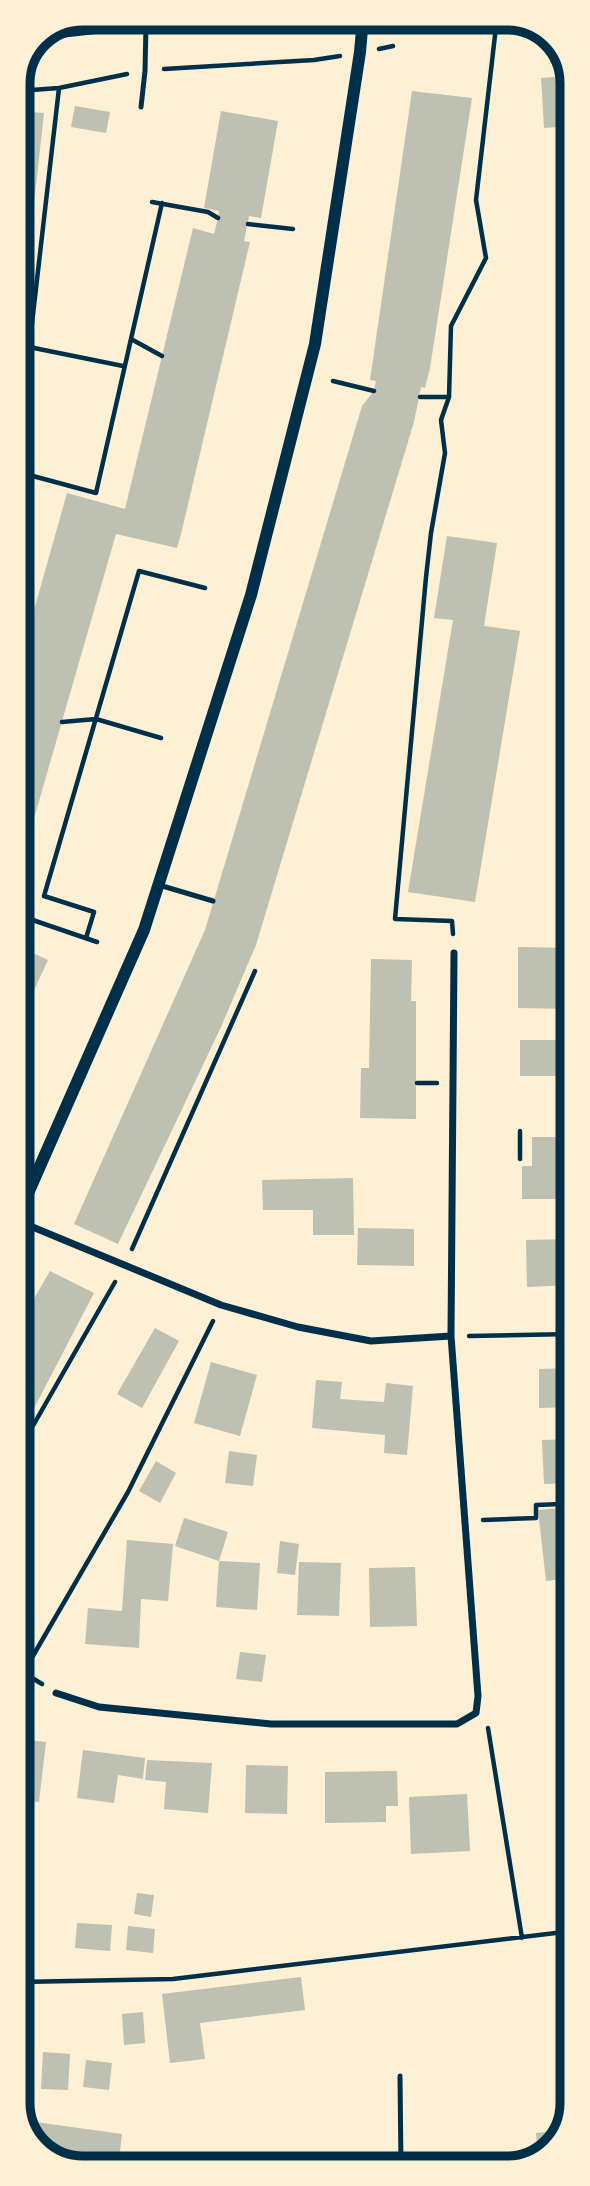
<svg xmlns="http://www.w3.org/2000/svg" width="590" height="2186" font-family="'Fira Sans Condensed',sans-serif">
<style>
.building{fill:#bec0b2}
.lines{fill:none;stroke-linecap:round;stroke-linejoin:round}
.path{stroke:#003049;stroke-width:4.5}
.service{stroke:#003049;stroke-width:5}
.minor{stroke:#003049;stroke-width:7}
.tertiary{stroke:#003049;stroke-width:12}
.rim{fill:none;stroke:#003049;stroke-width:9}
</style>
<rect width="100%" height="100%" fill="#fdf0d5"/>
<path class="building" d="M571,76V126L544,128L541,78Z
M412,91L472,98L430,368L425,388L421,387L414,422L256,945L221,1027L118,1244L74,1224L205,930L362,406L374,391L376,381L370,380Z
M75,106L110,112L106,133L71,127Z
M18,111L44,113L19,340H18Z
M221,111L278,121L261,218L249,216L244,241L250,242L181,534L177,548L116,534L18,874V704L20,697L18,696V667L67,493L125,509L193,228L214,234L218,218L219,211L204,208Z
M447,536L497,543L484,626L520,631L475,902L408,892L453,620L434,618Z
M18,946L48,960L18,1025Z
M518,947L572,948V1009L518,1008Z
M371,959L412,960L411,1001H416V1119L360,1118L361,1068H369Z
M520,1040H567L568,1076H520Z
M532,1137H572V1166H566V1199H522V1166H532Z
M353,1178L354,1235H313V1210H263L262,1180Z
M358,1228L414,1229V1266L357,1265Z
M572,1239V1285L527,1287L526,1240Z
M50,1271L94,1293L18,1439V1326Z
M155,1328L179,1341L142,1408L117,1394Z
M211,1362L257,1375L240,1436L194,1423Z
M572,1368V1407L539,1408V1369Z
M316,1380L342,1382L340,1399L384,1402L386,1383L413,1386L407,1455L384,1453L385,1435L312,1428Z
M572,1439V1483L544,1484L542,1440Z
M229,1451L257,1455L253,1486L225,1483Z
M156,1461L176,1473L160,1503L139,1491Z
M572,1507V1578L546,1581L538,1510Z
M184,1518L228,1532L219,1561L260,1563L257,1610L216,1607L219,1561L175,1546Z
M127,1540L173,1544L168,1601L141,1599L139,1648L85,1644L88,1608L122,1611Z
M280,1541L299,1544L295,1575L277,1573Z
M299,1562L341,1563L339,1616L297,1615Z
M415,1567L417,1626L370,1627L369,1568Z
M572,1604V1662H569L562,1605Z
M240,1652L266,1655L262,1682L236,1679Z
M19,1739L46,1742L39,1802L19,1800Z
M83,1750L145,1758L143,1779L118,1775L114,1803L77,1798Z
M147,1760L212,1763L208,1813L164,1809L166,1782L145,1780Z
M246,1765L288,1766L287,1814L245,1813Z
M397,1771L398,1806H386V1822L325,1823V1772Z
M467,1794L470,1851L411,1854L409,1797Z
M137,1893L154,1895L151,1917L134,1914Z
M77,1923L112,1925L110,1951L75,1948Z
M128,1926L155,1929L153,1953L126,1950Z
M301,1977L305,2010L200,2023L205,2059L170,2063L162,1994Z
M143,2012L145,2043L124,2045L122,2014Z
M43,2052L70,2054L68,2090L41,2089Z
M86,2060L112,2063L109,2090L83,2087Z
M21,2120L122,2134L118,2168H75L39,2152Z
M563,2130L557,2146L538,2157L536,2133Z"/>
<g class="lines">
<path class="path" d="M379,49L393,46
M164,69L314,60L340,56
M18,91L59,88L127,74
M152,202L208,212L218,218
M248,224L293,229
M131,339L162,203
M29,347L123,366
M333,381L374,391
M420,397H449
M18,445L59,88
M18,472L96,493L131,339L162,356
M62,722L96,719L161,738
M18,915L97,942
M453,934L452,921L395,919L426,577L431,533L445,453L441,420L449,397L451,326L486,258L476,200L497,18
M86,938L94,912L44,896L139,571L205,588
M417,1083H437
M520,1159V1131
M132,1249L255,971
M469,1336L572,1334
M18,1452L115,1282
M483,1520L536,1518V1505L562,1504
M19,1670L42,1684
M19,1680L128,1492L213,1321
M488,1728L522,1938
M19,1982L173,1979L572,1931"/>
<path class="service" d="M70,23L71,33
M141,107L145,71L146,25
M159,885L213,901
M400,2076L401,2167"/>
<path class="minor" d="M37,37L146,25L272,18
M18,1221L221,1305L298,1327L371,1341L451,1336
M56,1693L99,1707L271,1724H457L476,1713L478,1696L451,1336L454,953"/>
<path class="tertiary" d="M18,1216L144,930L251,595L315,344L360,52L363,18"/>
</g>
<path d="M0 0H590V2186H0ZM83 30H507A53 53 0 0 1 560 83V2103A53 53 0 0 1 507 2156H83A53 53 0 0 1 30 2103V83A53 53 0 0 1 83 30Z" fill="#fdf0d5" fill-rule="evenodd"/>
<path class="rim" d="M83 30H507A53 53 0 0 1 560 83V2103A53 53 0 0 1 507 2156H83A53 53 0 0 1 30 2103V83A53 53 0 0 1 83 30Z"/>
</svg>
